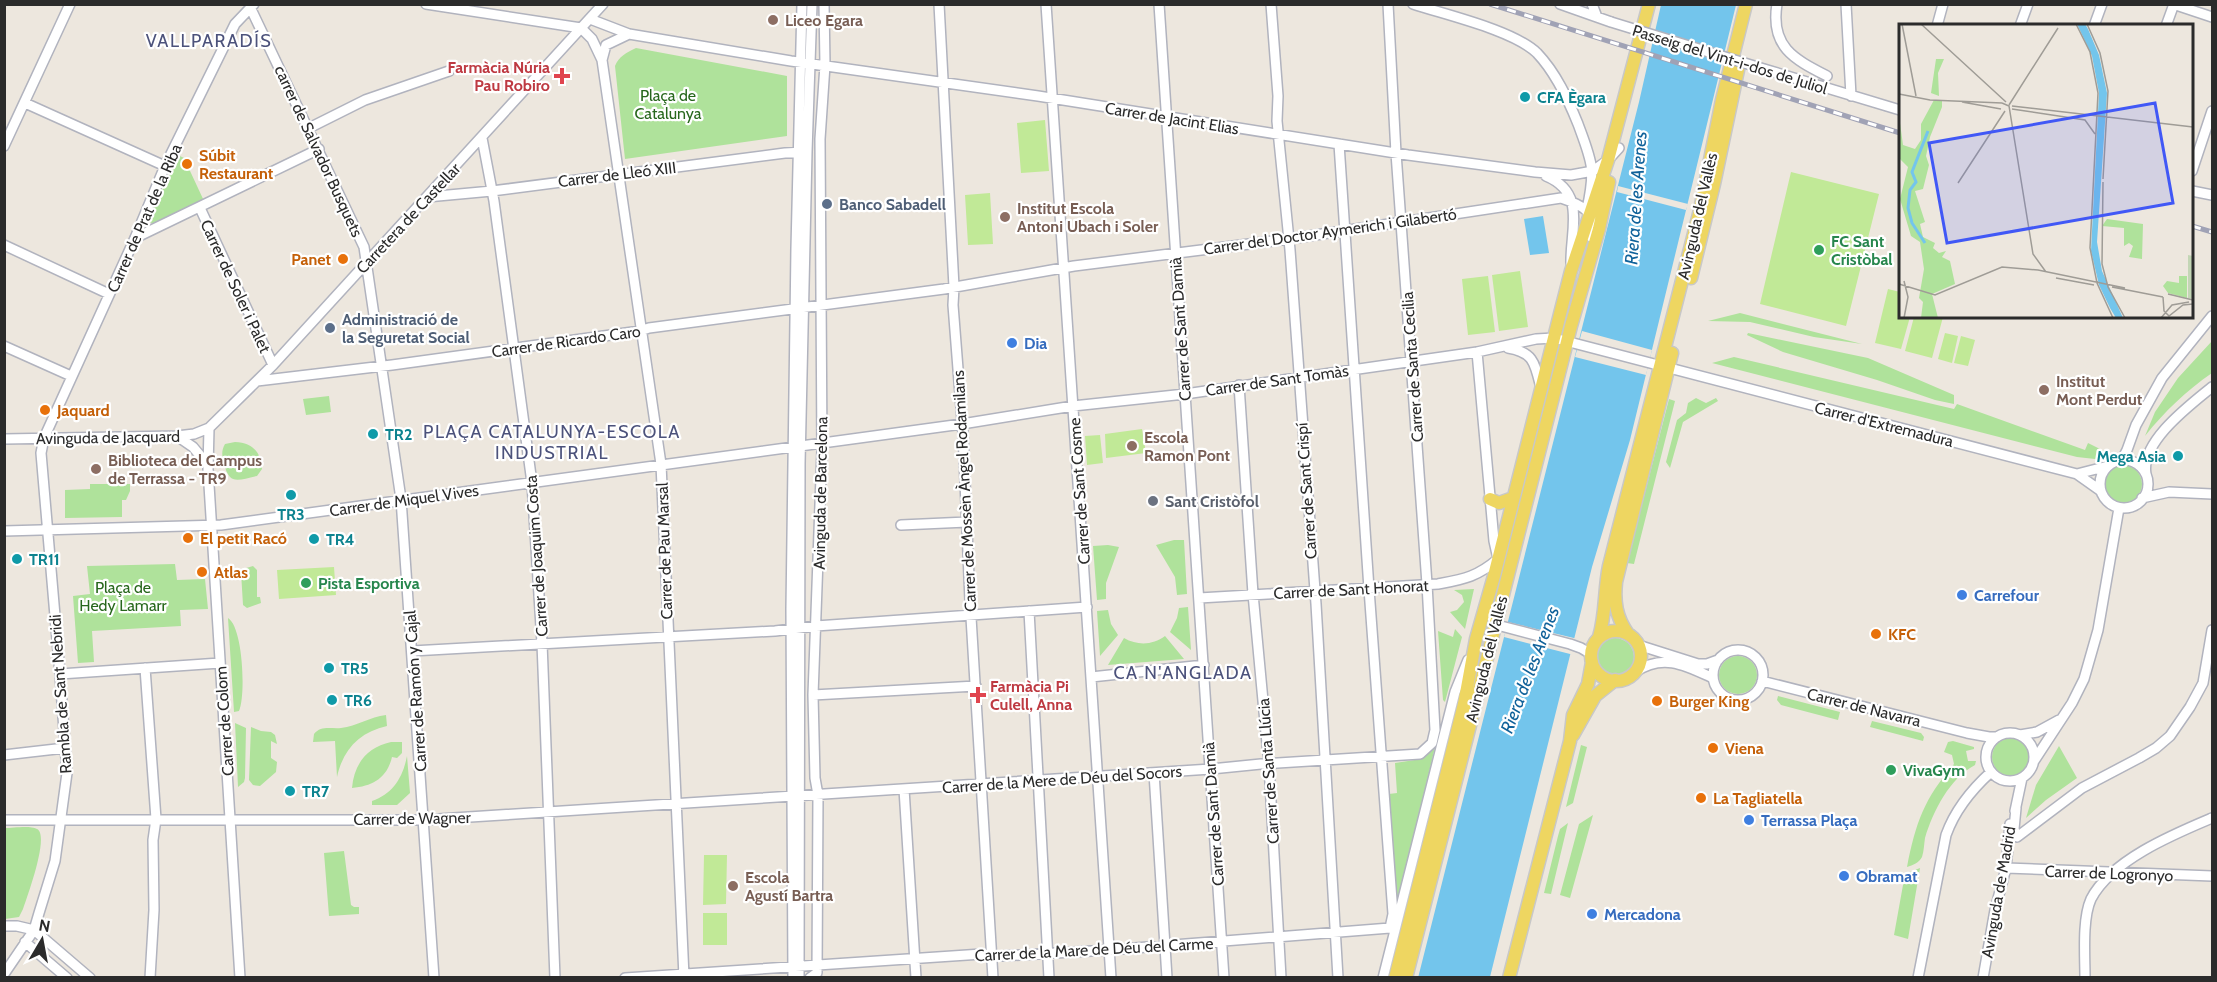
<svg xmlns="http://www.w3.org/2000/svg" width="2217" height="982" font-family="Cabin,sans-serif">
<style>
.green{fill:#afe29b}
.pitch{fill:#c1e997}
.water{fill:#73c5ec}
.pier{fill:#ede7de}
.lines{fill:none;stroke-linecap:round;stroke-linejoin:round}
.minor-casing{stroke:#b1b3be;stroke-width:12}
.major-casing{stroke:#c8c8c8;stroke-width:15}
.minor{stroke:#fff;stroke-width:9}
.major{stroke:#eed661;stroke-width:12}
.rail-casing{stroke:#a0a2b5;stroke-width:5}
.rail{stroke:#fff;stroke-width:3;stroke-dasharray:9;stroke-linecap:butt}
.minor-bridge-casing{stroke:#b1b3be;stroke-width:12;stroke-linecap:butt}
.minor-bridge{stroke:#fff;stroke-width:9}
.education-dot{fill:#8d6e63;stroke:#fff;stroke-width:2}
.health-dot{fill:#e0444e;stroke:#fff;stroke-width:2}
.culture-dot{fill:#0f9aa8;stroke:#fff;stroke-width:2}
.food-dot{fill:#e8710a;stroke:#fff;stroke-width:2}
.service-dot{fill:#5c6f8a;stroke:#fff;stroke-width:2}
.leisure-dot{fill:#2e9e5b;stroke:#fff;stroke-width:2}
.shop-dot{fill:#3f7fe0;stroke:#fff;stroke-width:2}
.worship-dot{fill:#6b7280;stroke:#fff;stroke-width:2}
.labels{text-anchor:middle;stroke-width:4.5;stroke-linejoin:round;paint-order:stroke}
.education-label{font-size:16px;font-weight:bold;fill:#785e54;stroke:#fff;text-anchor:start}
.street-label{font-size:16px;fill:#2b2b2b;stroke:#fff}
.health-label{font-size:16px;font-weight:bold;fill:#be3a42;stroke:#fff;text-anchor:end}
.park-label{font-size:16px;fill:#27671c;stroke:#fff}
.culture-label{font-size:16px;font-weight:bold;fill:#0d838f;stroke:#fff;text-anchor:start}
.food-label{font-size:16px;font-weight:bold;fill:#c56008;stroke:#fff;text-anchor:start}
.service-label{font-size:16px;font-weight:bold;fill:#4e5e75;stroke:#fff;text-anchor:start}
.leisure-label{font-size:16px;font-weight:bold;fill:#27864d;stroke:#fff;text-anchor:start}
.shop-label{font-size:16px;font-weight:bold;fill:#366cbe;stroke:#fff;text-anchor:start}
.worship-label{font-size:16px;font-weight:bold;fill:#5b616d;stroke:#fff;text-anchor:start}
.neighbourhood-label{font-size:18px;letter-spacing:1.5px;fill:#4c527b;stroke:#fff}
.water-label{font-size:18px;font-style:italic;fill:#10629a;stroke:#fff}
.inset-river{fill:none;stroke:#73c5ec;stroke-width:3}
.inset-road{fill:none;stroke:#9f9c96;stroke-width:1.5}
.view{fill:#4158f6;fill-opacity:0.15;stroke:#4158f6;stroke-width:3}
.inset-edge{fill:none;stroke:#2b2b2b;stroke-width:3}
</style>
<rect width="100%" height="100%" fill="#ede7de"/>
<path class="green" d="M636,48L787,76V136L625,159L615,66C619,56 626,53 636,48Z
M178,155L184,158L204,201L155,225L148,221Z
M1740,313L1862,344L1814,337L1750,322L1708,321Z
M1748,333L1868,358L1954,395V404L1935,400L1877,380L1783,352L1747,335Z
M2212,341V373C2186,391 2165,411 2145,436L2155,412L2178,378Z
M1734,357L1954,409L1957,404L2085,450L2088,443L2108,453L2095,459L2077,457L1712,363Z
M329,396L331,412L306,415L303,399Z
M1696,398L1706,403L1716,398L1718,401L1683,422L1670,468L1666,462L1677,420L1686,413L1688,403Z
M1669,399L1675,401L1634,564L1627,563Z
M235,442C253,443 261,452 262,469L257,476C238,480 229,486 224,463C222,456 221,451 225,444Z
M2104 484a19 19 0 1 1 38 0a19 19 0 1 1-38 0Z
M90,484H130V491L126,500H122V517L65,518V490L90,489Z
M1174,540H1184L1187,594L1177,595L1175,577L1156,545Z
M1108,545L1119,547L1106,583V599L1097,600L1093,546Z
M175,564L177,580L205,579L208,609L180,610L181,626L92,631L94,662L78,663L73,596L90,594L87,566Z
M253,566L257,570V597H260L261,603L247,608L243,605L241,572L243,569Z
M1474,589L1465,629L1450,612L1457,610L1464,602L1462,595L1454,590Z
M1188,607L1191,650L1170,632L1177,618L1179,608Z
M1108,610L1111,624L1118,635L1100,656L1097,611Z
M228,618C243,627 246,695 239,711L234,712Z
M1455,629L1462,637L1445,702L1443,700L1438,631L1453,637Z
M1165,636L1184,659L1108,665L1124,638C1138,646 1153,645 1165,636Z
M1596 657a19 19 0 1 1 38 0a19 19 0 1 1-38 0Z
M1719 675a19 19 0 1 1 38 0a19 19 0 1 1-38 0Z
M1778,696L1840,712L1838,720L1781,705L1777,700Z
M386,715L387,726C360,732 343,749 337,777L335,741L313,742L314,734C321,725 331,729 341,728C357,726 370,717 386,715Z
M1872,721L1921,733L1924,737L1923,741L1870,727Z
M235,723L246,728L245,778L244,782L238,787Z
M251,727L261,731L271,732L275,735L277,744L271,741V758L277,762L276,772L260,786L253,785L249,780Z
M1992 757a19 19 0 1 1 38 0a19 19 0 1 1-38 0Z
M1953,741L1974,747V749L1966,751L1968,761H1976L1975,765C1950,778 1933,811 1925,838C1924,844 1924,851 1922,857C1919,863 1913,865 1907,867C1916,822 1924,799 1954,764L1952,755L1944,752L1948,742Z
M391,742H402V753L397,758L392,757C387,778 373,786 352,788C354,764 367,747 391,742Z
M1436,743L1396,913L1389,794L1397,793L1395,763L1421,759Z
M1581,745L1587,747L1573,803L1566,807Z
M2059,746L2077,778L2046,800L2026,818L2036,785Z
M407,756L410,793L397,805H372V801C393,794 403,777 407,756Z
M1593,815L1570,898L1560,895L1579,824Z
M1568,823L1551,894L1544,893L1558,836L1560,829Z
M5,828C13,828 30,825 37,829C50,835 27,897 23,909L19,917L5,919Z
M344,851L351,905L354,907H359V914L329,916L324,853Z
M1920,868L1908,939L1894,935L1905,874Z"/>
<path class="pitch" d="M1045,120L1049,171L1021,173L1017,123Z
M1791,172L1879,194L1846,326L1760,304Z
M990,193L993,244L968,245L965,195Z
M1520,271L1528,327L1499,331L1492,275Z
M1488,276L1495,332L1468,335L1462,279Z
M1888,289L1900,292V316L1910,317L1901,349L1875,343Z
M1914,317H1943L1932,358L1905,351Z
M1945,333L1958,336L1952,363L1938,359Z
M1961,336L1975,340L1968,366L1954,363Z
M1142,429L1146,453L1106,458L1105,434Z
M1100,435L1103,463L1087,465L1085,436Z
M334,567L336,595L279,599L277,570Z
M704,855H727L726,904L703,905Z
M703,913H727V945H703Z"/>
<path class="water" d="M1661,5H1736L1630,440L1592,567L1490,977L1418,978L1639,102Z
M1543,216L1549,253L1530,255L1524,219Z"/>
<path class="pier" d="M1618,186L1688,204L1686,210L1617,192Z
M1582,331L1652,350L1646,375L1575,357Z
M1508,622L1578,639L1574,655L1504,637Z"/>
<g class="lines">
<g class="minor-casing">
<path id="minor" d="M426,4L581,28
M939,4L954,287L953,305L963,433L970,601L993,978
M1046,4L1111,978
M1159,4L1224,978
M1271,4L1278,96L1277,121L1290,250L1316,604L1338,978
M1413,4C1446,15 1513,30 1537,53C1556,73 1568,99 1578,124C1592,162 1596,168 1587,209
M1560,4L1611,22
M1592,4L1597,17
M1777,4C1770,47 1794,59 1827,76
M1846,4L1851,96
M2173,4L2212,17
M251,9L364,247L401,499L434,978
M590,19L629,34L791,61L1038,96L1408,155L1535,172L1571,175L1593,171L1608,160L1619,148
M1937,26L1943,4
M2020,26L2028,4
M2094,26L2102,4
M2166,26L2174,4
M581,28L592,39L602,60L661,464L684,977
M602,60L606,45L629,34
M1764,69L1900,110
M25,103L165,166
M309,128L365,100L449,71
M482,138L494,201L532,483L542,643L555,978
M4,146L70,4
M2192,171L2212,111
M1546,176C1587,193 1570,230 1571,263
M2192,191L2212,195
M427,197L492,191L785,153L803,152
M200,208L273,365
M135,238L319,149
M4,245L109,294
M4,346L71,376
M1508,348C1534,352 1535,364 1541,388
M257,381L392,365L640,331L649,328L944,289L1074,266L1289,239L1561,198C1582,205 1597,211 1591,237
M1239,385L1253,594L1269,765L1281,978
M209,428L208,469L240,978
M177,436L193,447L208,465
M4,439L177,436L194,434L209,428L273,365L603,4
M2100 484a24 24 0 1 1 48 0a24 24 0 1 1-48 0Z
M2114,462L2123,458L2127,450L2136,425L2162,378L2212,316
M2077,474L2108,466
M2146,474C2140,442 2190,405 2212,387
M2142,498L2169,492L2212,494
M901,525L967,522
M4,531L221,525L962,424L1073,406L1185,394L1477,352L1536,339L1554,338L2077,474L2101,491
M1199,598L1438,584C1464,579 1477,577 1498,559L1494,541L1477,352
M1486,605C1489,614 1492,621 1501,626L1570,644L1581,648L1591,654
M1029,611L1049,978
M1638,645L1698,664H1707L1718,660
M1713 675a25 25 0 1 1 50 0a25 25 0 1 1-50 0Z
M412,651L775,631L816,626L1087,607
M145,668L156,819L153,840L154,910L150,978
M1635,672C1663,653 1685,665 1713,678
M60,674L220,663
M1091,677L1204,665
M1762,681L1967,733L1989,737H1997
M813,695L976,686
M1986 757a24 24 0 1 1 48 0a24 24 0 1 1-48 0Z
M2020,735L2037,732L2059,720
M4,755L65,748
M2034,761L2072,703L2084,679L2098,630L2119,508
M1154,773L1167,978
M904,789L916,978
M2016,808L2014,829L2017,837L2082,788L2139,758L2156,748L2170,736L2190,707L2203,683L2212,630
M2015,811L2022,778
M4,820H423L1211,769L1261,764L1420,754L1432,743L1435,730L1427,584L1396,153L1388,4
M2006,868L2212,876
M4,926H17L34,930L90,978
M25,942L67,978
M4,974L34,930L39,913L55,861L67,773L60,674L41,453L44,438L135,238L165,166L235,24L254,4
M625,978L982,954L1002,956L1109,950L1390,928L1393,914L1369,589L1339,144
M793,978L791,609L796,248L802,4
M799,978L800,463L807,152L812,4
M810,978L817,973L818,795L815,778L813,695L822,450L820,139L825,65L824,4
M1383,978L1455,692L1468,660
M1918,978L1946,835C1955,810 1970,791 1991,772
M1983,978L1995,910L2006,868L2010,824
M2085,978C2085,956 2082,919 2091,899C2111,860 2174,834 2212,818"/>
</g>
<g class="major-casing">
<path id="major" d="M1691,278L1714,184L1738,70
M1490,499L1499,503L1513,498
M1591 656a25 25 0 1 1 50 0a25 25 0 1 1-50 0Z
M1628,634C1616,617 1614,602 1616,582L1672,353
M1599,637C1606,614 1604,590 1609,566L1700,210L1722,100L1746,4
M1573,735L1595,696L1615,680
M1395,978L1464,704L1476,639L1494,576L1561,310L1571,271L1608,160L1649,4
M1406,978L1571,326L1599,229L1609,182
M1509,978L1570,741L1573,715L1588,684L1592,662"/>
</g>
<use href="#minor" class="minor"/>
<use href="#major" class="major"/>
<g class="rail-casing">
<path id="rail" d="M1490,4L1900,133
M2192,226L2212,232"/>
</g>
<use href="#rail" class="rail"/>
<g class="minor-bridge-casing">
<path id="minor-bridge" d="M1611,22L1764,69"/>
</g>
<use href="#minor-bridge" class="minor-bridge"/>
</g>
<g class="education-dot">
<circle cx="773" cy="20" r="6"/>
<circle cx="1005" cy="217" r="6"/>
<circle cx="2044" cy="390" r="6"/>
<circle cx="1132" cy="446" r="6"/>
<circle cx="96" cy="469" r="6"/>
<circle cx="733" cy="886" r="6"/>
</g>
<g class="health-dot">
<path d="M559 67h6v6h6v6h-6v6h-6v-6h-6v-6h6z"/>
<path d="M975 686h6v6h6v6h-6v6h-6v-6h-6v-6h6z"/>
</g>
<g class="culture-dot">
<circle cx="1525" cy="97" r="6"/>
<circle cx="373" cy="434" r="6"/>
<circle cx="2178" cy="456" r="6"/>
<circle cx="291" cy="495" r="6"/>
<circle cx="314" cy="539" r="6"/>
<circle cx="17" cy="559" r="6"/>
<circle cx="329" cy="668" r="6"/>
<circle cx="332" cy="700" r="6"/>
<circle cx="290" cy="791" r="6"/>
</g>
<g class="food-dot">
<circle cx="187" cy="164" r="6"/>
<circle cx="343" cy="259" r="6"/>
<circle cx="45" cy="410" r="6"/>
<circle cx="188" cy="538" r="6"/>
<circle cx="202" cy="572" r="6"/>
<circle cx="1876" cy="634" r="6"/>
<circle cx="1657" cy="701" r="6"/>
<circle cx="1713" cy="748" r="6"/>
<circle cx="1701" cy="798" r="6"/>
</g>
<g class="service-dot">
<circle cx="827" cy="204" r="6"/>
<circle cx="330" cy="328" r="6"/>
</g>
<g class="leisure-dot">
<circle cx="1819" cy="250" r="6"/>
<circle cx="306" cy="583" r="6"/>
<circle cx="1891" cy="770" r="6"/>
</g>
<g class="shop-dot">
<circle cx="1012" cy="343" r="6"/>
<circle cx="1962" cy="595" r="6"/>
<circle cx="1749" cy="820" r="6"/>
<circle cx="1844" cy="876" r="6"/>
<circle cx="1592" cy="914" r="6"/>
</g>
<circle class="worship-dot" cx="1153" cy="501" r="6"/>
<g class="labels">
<g class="education-label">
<text x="785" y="26">Liceo Egara</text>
<text x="1017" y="214">Institut Escola<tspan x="1017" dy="18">Antoni Ubach i Soler</tspan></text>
<text x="2056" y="387">Institut<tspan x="2056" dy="18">Mont Perdut</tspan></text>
<text x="1144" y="443">Escola<tspan x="1144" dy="18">Ramon Pont</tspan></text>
<text x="108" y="466">Biblioteca del Campus<tspan x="108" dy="18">de Terrassa - TR9</tspan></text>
<text x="745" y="883">Escola<tspan x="745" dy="18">Agustí Bartra</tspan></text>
</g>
<g class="street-label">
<text transform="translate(1730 59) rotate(17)" y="6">Passeig del Vint-i-dos de Juliol</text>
<text transform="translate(1172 118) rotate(9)" y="6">Carrer de Jacint Elias</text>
<text transform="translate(319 151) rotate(65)" y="6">carrer de Salvador Busquets</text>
<text transform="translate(617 174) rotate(-7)" y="6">Carrer de Lleó XIII</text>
<text transform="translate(1697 216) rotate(-77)" y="6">Avinguda del Vallès</text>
<text transform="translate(144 218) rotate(-66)" y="6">Carrer de Prat de la Riba</text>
<text transform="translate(408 218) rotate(-47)" y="6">Carretera de Castellar</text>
<text transform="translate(1330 231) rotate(-8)" y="6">Carrer del Doctor Aymerich i Gilabertó</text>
<text transform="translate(236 286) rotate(65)" y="6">Carrer de Soler i Palet</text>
<text transform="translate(1180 329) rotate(-94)" y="6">Carrer de Sant Damià</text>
<text transform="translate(566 341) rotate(-8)" y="6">Carrer de Ricardo Caro</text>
<text transform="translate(1412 367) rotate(-94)" y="6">Carrer de Santa Cecilia</text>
<text transform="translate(1277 380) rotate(-8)" y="6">Carrer de Sant Tomàs</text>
<text transform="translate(1884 424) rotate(14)" y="6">Carrer d'Extremadura</text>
<text transform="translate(108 437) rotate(-1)" y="6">Avinguda de Jacquard</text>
<text transform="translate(964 491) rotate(-93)" y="6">Carrer de Mossèn Àngel Rodamilans</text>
<text transform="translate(1079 491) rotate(-94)" y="6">Carrer de Sant Cosme</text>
<text transform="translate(1306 491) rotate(-94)" y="6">Carrer de Sant Crispí</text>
<text transform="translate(820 493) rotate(-89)" y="6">Avinguda de Barcelona</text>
<text transform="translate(404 500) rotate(-8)" y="6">Carrer de Miquel Vives</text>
<text transform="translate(664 551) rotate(-92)" y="6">Carrer de Pau Marsal</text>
<text transform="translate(536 556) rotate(-94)" y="6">Carrer de Joaquim Costa</text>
<text transform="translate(1351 589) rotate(-3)" y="6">Carrer de Sant Honorat</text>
<text transform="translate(1486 659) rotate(-76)" y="6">Avinguda del Vallès</text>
<text transform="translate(415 691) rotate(-94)" y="6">Carrer de Ramón y Cajal</text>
<text transform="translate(60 694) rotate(-94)" y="6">Rambla de Sant Nebridi</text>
<text transform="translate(1864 707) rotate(14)" y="6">Carrer de Navarra</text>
<text transform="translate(224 721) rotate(-94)" y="6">Carrer de Colom</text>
<text transform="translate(1268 771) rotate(-94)" y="6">Carrer de Santa Llúcia</text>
<text transform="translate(1062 779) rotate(-4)" y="6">Carrer de la Mere de Déu del Socors</text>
<text transform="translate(1213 814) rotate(-94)" y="6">Carrer de Sant Damià</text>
<text transform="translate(412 818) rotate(-1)" y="6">Carrer de Wagner</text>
<text transform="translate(2109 873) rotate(2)" y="6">Carrer de Logronyo</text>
<text transform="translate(1998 892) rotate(-80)" y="6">Avinguda de Madrid</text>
<text transform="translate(1094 949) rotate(-3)" y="6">Carrer de la Mare de Déu del Carme</text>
</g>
<g class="health-label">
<text x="550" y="73">Farmàcia Núria<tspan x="550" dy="18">Pau Robiro</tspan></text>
<text x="990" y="692" text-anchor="start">Farmàcia Pi<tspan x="990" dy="18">Culell, Anna</tspan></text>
</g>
<g class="park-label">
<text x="668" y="101">Plaça de<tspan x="668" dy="18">Catalunya</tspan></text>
<text x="123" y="593">Plaça de<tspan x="123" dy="18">Hedy Lamarr</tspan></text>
</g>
<g class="culture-label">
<text x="1537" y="103">CFA Ègara</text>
<text x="385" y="440">TR2</text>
<text x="2166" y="462" text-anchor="end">Mega Asia</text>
<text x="291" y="520" text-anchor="middle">TR3</text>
<text x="326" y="545">TR4</text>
<text x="29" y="565">TR11</text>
<text x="341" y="674">TR5</text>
<text x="344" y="706">TR6</text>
<text x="302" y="797">TR7</text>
</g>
<g class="food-label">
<text x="199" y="161">Súbit<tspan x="199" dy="18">Restaurant</tspan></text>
<text x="331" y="265" text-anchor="end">Panet</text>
<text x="57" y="416">Jaquard</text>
<text x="200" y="544">El petit Racó</text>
<text x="214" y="578">Atlas</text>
<text x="1888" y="640">KFC</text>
<text x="1669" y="707">Burger King</text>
<text x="1725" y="754">Viena</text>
<text x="1713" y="804">La Tagliatella</text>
</g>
<g class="service-label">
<text x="839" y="210">Banco Sabadell</text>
<text x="342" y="325">Administració de<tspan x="342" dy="18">la Seguretat Social</tspan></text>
</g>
<g class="leisure-label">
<text x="1831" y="247">FC Sant<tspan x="1831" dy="18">Cristòbal</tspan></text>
<text x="318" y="589">Pista Esportiva</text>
<text x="1903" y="776">VivaGym</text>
</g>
<g class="shop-label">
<text x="1024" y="349">Dia</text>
<text x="1974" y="601">Carrefour</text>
<text x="1761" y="826">Terrassa Plaça</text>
<text x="1856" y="882">Obramat</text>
<text x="1604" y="920">Mercadona</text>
</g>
<g class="worship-label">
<text x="1165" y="507">Sant Cristòfol</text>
</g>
<g class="neighbourhood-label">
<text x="209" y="47">VALLPARADÍS</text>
<text x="552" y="438">PLAÇA CATALUNYA-ESCOLA<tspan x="552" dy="21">INDUSTRIAL</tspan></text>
<text x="1183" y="679">CA N'ANGLADA</text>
</g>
<g class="water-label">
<text transform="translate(1636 198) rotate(-86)" y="6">Riera de les Arenes</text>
<text transform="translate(1530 670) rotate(-69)" y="6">Riera de les Arenes</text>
</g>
</g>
<g transform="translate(1899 24)">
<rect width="294" height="294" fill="#ede7de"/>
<path d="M37,35H45L39,49L40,72L32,69ZM35,76L43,77V83L31,113L27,132L30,141L24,165L16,167L26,198L21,200L24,213L36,219L34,224L40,229L47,227L43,233L51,237L56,260L33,270L39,294H22L24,278L20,274L25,245L21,218L12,212L1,175L9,143L0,134V92L4,121L16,125L22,116V100ZM208,195L244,200L243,235L230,233L234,222L230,219L225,222V204L203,202ZM280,252H288V274L269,269L264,262L268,257L280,259Z" fill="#afe29b"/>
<path d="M289,231L294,232V275L289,274Z" fill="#c3d6b5"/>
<path d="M178,0H186L189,5L200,31L208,69L198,218L203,247L224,294H217L211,284L200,261L192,227L200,69L193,32Z" fill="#73c5ec"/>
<path class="inset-river" d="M26,219L13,199L9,184L11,166L17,158L13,148L29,107"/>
<path class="inset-road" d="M3,0L17,72M22,0L107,78M177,0L191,28L199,69L191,224L198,259L214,294M188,0L201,29L209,67L204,155M0,70L31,76L103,79M63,78L102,85M103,79L110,82L134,230L147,248M110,81L159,4M113,82L294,103M113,85L186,96L196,110M204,158L203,240L209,263L226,294M59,159L106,87M157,254L195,261M0,260L36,271L103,243L139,246L226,264M213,263L264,273M269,270L294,276M264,273L265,287L270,292L284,281L294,280M5,294L9,273L5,257M262,294L273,281L290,278"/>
<path class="view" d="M256,79L274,179L48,219L30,119Z"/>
<rect width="294" height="294" class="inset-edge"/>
</g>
<rect width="2217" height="982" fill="none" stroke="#2b2b2b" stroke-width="12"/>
<g transform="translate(42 940) rotate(10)" stroke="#ffffff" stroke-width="4.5" paint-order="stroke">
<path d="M0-4.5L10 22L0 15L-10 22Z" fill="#2b2b2b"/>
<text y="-9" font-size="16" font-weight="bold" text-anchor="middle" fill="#2b2b2b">N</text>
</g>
</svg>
